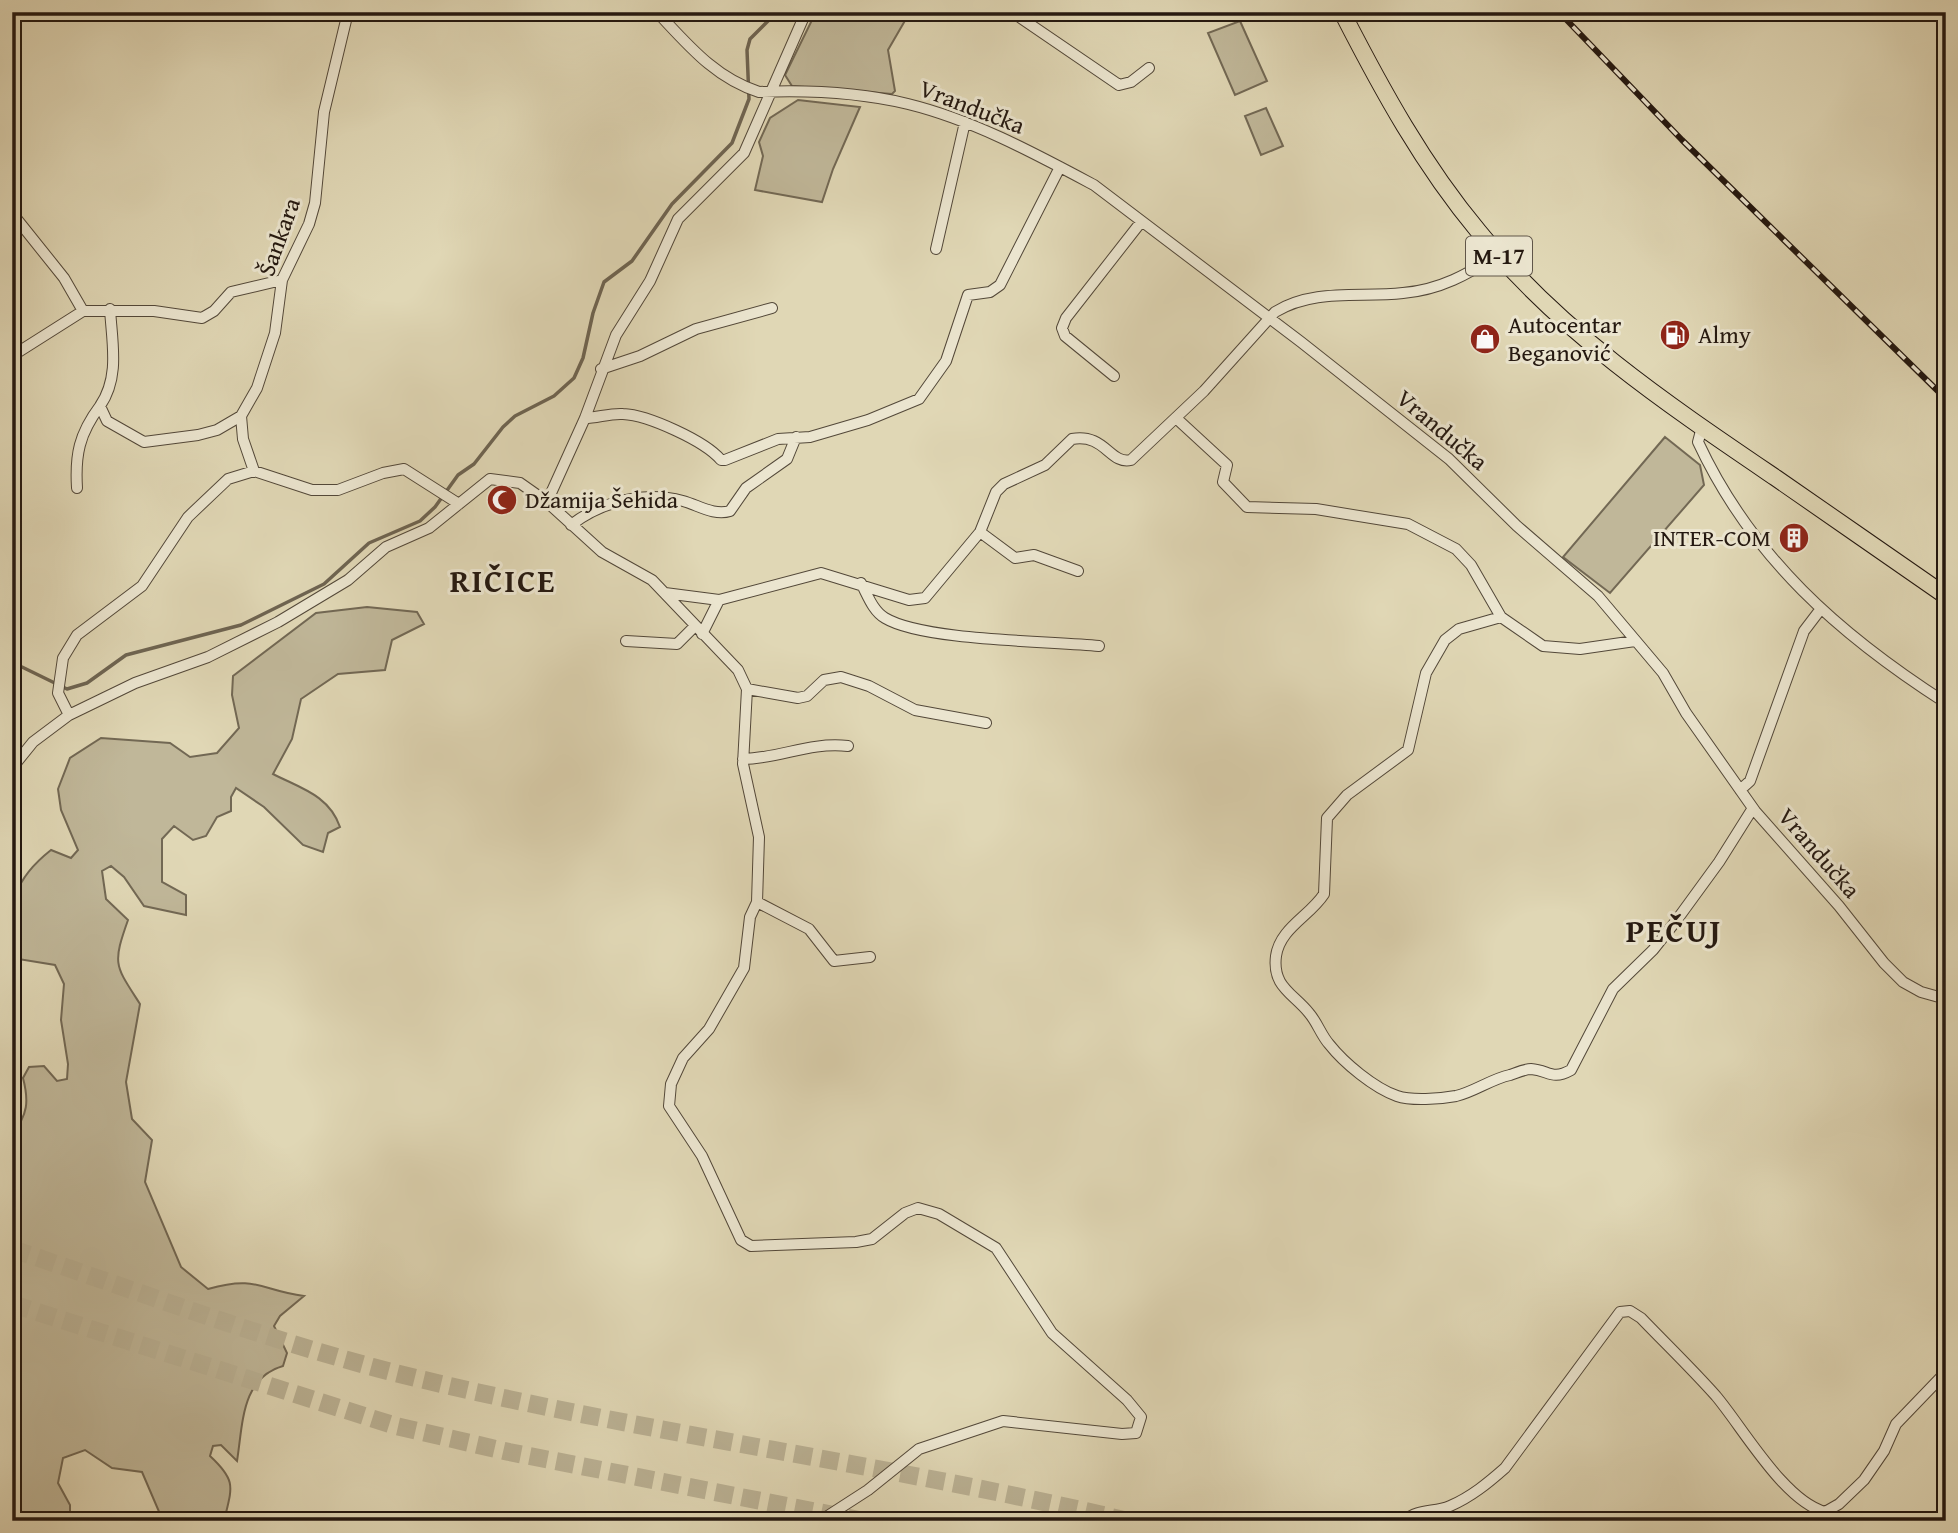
<svg xmlns="http://www.w3.org/2000/svg" width="1958" height="1533" font-family="'Gentium Book Plus',serif">
<style>
.green{fill:#c0b799;stroke:#726854;stroke-width:2}
.lines{fill:none;stroke-linecap:round;stroke-linejoin:round}
.stream{stroke:#6e6451;stroke-width:3.5}
.highway-tunnel{stroke:#bab194;stroke-width:18;stroke-dasharray:18 9;stroke-linecap:butt}
.street-casing{stroke:#534839;stroke-width:12}
.primary-casing{stroke:#241810;stroke-width:18}
.street{stroke:#ebe5cf;stroke-width:10}
.primary{stroke:#e0d7b5;stroke-width:16}
.rail-casing{stroke:#241810;stroke-width:6}
.rail{stroke:#ebe5cf;stroke-width:3.5;stroke-dasharray:10;stroke-linecap:butt}
.labels{text-anchor:middle;stroke-width:6;stroke-linejoin:round;paint-order:stroke}
.shield{fill:#ebe5cf;stroke:#605649;stroke-width:2}
.shield-label{font-size:23px;font-weight:bold;fill:#241810}
.street-label{font-size:24px;fill:#241810;stroke:#ebe5cf}
.poi-label{font-size:24px;fill:#241810;stroke:#ebe5cf;text-anchor:start}
.district-label{font-size:32px;font-weight:bold;letter-spacing:2px;fill:#241810;stroke:#ebe5cf}
</style>
<rect width="100%" height="100%" fill="#e0d7b5"/>
<filter id="stains"><feTurbulence type="fractalNoise" baseFrequency=".00286" numOctaves="4"/><feColorMatrix values="0 0 0 0 .2 0 0 0 0 .09 0 0 0 0 .02 0 0 0 .5 -.17"/></filter>
<radialGradient id="worn" r=".72"><stop offset=".6" stop-color="#630" stop-opacity="0"/><stop offset="1" stop-color="#630" stop-opacity=".3"/></radialGradient>
<path class="green" d="M819,12H910L888,50L895,91L892,94L792,86L785,75L812,20Z
M1240,21L1267,81L1235,95L1208,33Z
M798,100L860,107L833,169L822,202L755,190L763,156L759,142L770,118Z
M1266,108L1283,146L1261,155L1245,116Z
M1665,437L1700,465L1704,485L1610,593L1563,557Z
M367,607L417,612L424,624L392,640L385,670L338,674L301,699L292,739L273,774C300,788 329,795 340,827L328,833L323,852L303,845L264,807L236,788L231,797V811L217,817L206,836L193,840L174,826L162,839V882L186,895V915L144,906L124,877L111,866L102,871L106,899L128,920C112,965 115,965 140,1004L126,1082L132,1119L152,1140L145,1182L181,1267L208,1289C257,1275 260,1290 304,1296L280,1316L274,1326L287,1353L283,1366C241,1378 243,1424 237,1461L221,1445L213,1446L210,1456C237,1481 232,1487 224,1521H163L142,1472L112,1468L85,1450L63,1458L58,1483L70,1505V1521H12V1134C28,1115 29,1101 23,1078L29,1067L44,1066L57,1081L67,1079L68,1064L61,1020L64,984L55,965L12,958C12,906 8,884 51,850L71,858L78,850L61,810L58,789L70,758L101,738L170,743L190,757L217,753L239,728L232,695L233,676L316,613Z"/>
<g class="lines">
<path class="stream" d="M12,669L22,667L67,689L87,683L126,655L241,625L324,584L369,543L420,521L435,507L458,475L474,464L503,427L515,416L554,396L574,378L583,358L593,313L604,282L632,261L672,204L732,143L749,99L747,50L750,39L777,12"/>
<path class="highway-tunnel" d="M12,1249C147,1294 281,1346 420,1379C654,1435 894,1465 1128,1521
M12,1304L396,1426L509,1452L864,1521"/>
<g class="street-casing">
<path id="street" d="M657,12C688,45 715,78 759,92C807,90 862,93 908,104C973,120 1034,153 1094,185L1301,342L1449,459L1517,526L1598,596L1663,673L1686,713L1755,811L1839,906L1884,963L1903,982L1921,992L1946,999
M806,12L744,153L678,219L650,281L616,335L585,418L547,502L602,552L652,580L738,670L747,689L743,764L759,837L757,902L750,917L744,968L709,1029L683,1058L671,1084L669,1106L702,1156L741,1240L751,1246L856,1242L872,1239L905,1213L918,1208L939,1214L996,1248L1052,1333L1127,1400L1141,1417L1136,1433L1122,1434L1003,1421L919,1449L868,1490L820,1521
M1012,12L1119,85L1131,82L1149,68
M12,213L64,278L83,311
M936,249L965,122
M110,309C112,343 120,377 100,406L107,421L144,442L198,435L217,430L241,416
M12,356L83,311H154L202,318L214,311L231,292L282,280
M601,369L640,356L696,329L772,308
M1114,376L1065,336L1062,328L1066,318L1141,222
M585,418C597,418 610,413 623,414C648,415 705,441 721,460H725L778,439L810,437L868,420L919,399L946,361L968,295L990,292L1000,285L1060,167
M1176,418L1227,465L1223,482L1247,507L1316,509L1408,524L1456,549L1471,565L1501,617L1543,646L1580,649L1635,641
M1702,427L1698,442C1752,558 1840,635 1946,703
M254,471L243,439L241,416L257,388L275,333L282,280L309,224L315,203L324,112L348,12
M77,488C75,455 79,434 100,406
M571,525C602,501 644,491 683,501C698,505 714,516 730,511L746,488L787,459L796,437
M980,532L1015,558L1034,555L1078,571
M861,583C868,596 873,611 885,618C923,641 1050,641 1099,646
M665,593L719,600L821,573L909,600L925,598L980,532L996,492L1004,484L1045,465L1072,439C1105,433 1110,465 1131,460L1204,391L1275,312C1314,288 1360,298 1403,293C1440,290 1468,274 1498,255
M1501,617L1459,629L1445,640L1426,673L1408,750L1347,795L1327,818L1324,894C1310,916 1280,928 1276,956C1272,987 1293,993 1309,1013C1317,1022 1321,1035 1329,1044C1344,1063 1374,1088 1397,1096C1411,1101 1440,1099 1456,1096C1474,1092 1491,1079 1510,1075C1516,1073 1525,1069 1531,1069C1549,1070 1551,1081 1571,1070L1613,989L1653,950L1676,921L1719,862L1753,808
M702,634L719,600
M626,641L677,644L695,626
M747,689L798,698L807,696L824,680L841,677L869,686L915,710L986,723
M69,715L58,693L63,658L77,635L142,586L188,517L228,479L254,471L312,490H338L383,473L404,469L459,504
M743,759C783,758 807,742 848,746
M12,768L33,742L69,715L135,683L208,657L278,622L348,580L386,547L429,528L490,479L520,483L547,502
M1740,790L1750,781L1804,631L1820,610
M757,902L809,929L834,961L870,957
M1404,1521C1419,1508 1434,1513 1450,1506C1471,1497 1488,1483 1505,1468L1620,1312L1630,1311L1641,1318C1666,1344 1692,1369 1716,1396C1743,1428 1784,1501 1825,1512L1839,1504L1864,1480L1884,1451L1896,1424L1946,1372"/>
</g>
<g class="primary-casing">
<path id="primary" d="M1342,12C1382,90 1423,165 1479,232C1561,333 1670,406 1776,478C1833,517 1889,557 1946,596"/>
</g>
<use href="#street" class="street"/>
<use href="#primary" class="primary"/>
<g class="rail-casing">
<path id="rail" d="M1559,12L1682,140L1946,399"/>
</g>
<use href="#rail" class="rail"/>
</g>
<defs>
<g id="fuel-disc" transform="scale(1.575)"><circle r="9.5" fill="#8f2418" stroke="#ebe5cf"/><path d="M-5.5-6h7V0h2V4h1.3V-2.5L3-4.5l.8-.8L6-3V5H2.5V1h-1V6h-7ZM-4.2-4.7v3.2H.2V-4.7Z" fill="#fff"/></g>
<g id="shop-disc" transform="scale(1.575)"><circle r="9.5" fill="#8f2418" stroke="#ebe5cf"/><path d="M-5-2.5h2.3a2.7 3.5 0 0 1 5.4 0H5L5.5 6h-11ZM-1.5-2.5h3a1.5 2.3 0 0 0-3 0Z" fill="#fff"/></g>
<g id="mosque-disc" transform="scale(1.575)"><circle r="9.5" fill="#8f2418" stroke="#ebe5cf"/><path d="M3.5-4.9A6 6 0 1 0 3.5 4.9A5 5 0 1 1 3.5-4.9Z" fill="#fff"/></g>
<g id="building-disc" transform="scale(1.575)"><circle r="9.5" fill="#8f2418" stroke="#ebe5cf"/><path d="M-4-6H4V6H1V3H-1V6H-4ZM-2.5-4.3h1.7v1.8h-1.7ZM.8-4.3h1.7v1.8H.8ZM-2.5-1h1.7V.8h-1.7ZM.8-1h1.7V.8H.8Z" fill="#fff"/></g>
</defs>
<g fill-rule="evenodd">
<use href="#fuel-disc" x="1675" y="335"/>
<use href="#shop-disc" x="1485" y="339"/>
<use href="#mosque-disc" x="502" y="500"/>
<use href="#building-disc" x="1794" y="538"/>
</g>
<g class="labels">
<rect class="shield" x="1466" y="236.5" width="66" height="39" rx="5"/>
<g class="shield-label">
<text x="1499" y="264">M-17</text>
</g>
<g class="street-label">
<text transform="translate(972 107) rotate(21)" y="8">Vrandučka</text>
<text transform="translate(279 237) rotate(-70)" y="8">Šankara</text>
<text transform="translate(1442 430) rotate(40)" y="8">Vrandučka</text>
<text transform="translate(1819 853) rotate(49)" y="8">Vrandučka</text>
</g>
<g class="poi-label">
<text x="1508" y="333">Autocentar<tspan x="1508" dy="28">Beganović</tspan></text>
<text x="1698" y="343">Almy</text>
<text x="525" y="508">Džamija Šehida</text>
<text x="1771" y="546" text-anchor="end">INTER-COM</text>
</g>
<g class="district-label">
<text x="503" y="592">RIČICE</text>
<text x="1674" y="942">PEČUJ</text>
</g>
</g>
<rect width="1958" height="1533" fill="none" stroke="#e0d7b5" stroke-width="42"/>
<rect x="14" y="14" width="1930" height="1505" fill="none" stroke="#241810" stroke-width="3.5"/>
<rect x="21" y="21" width="1916" height="1491" fill="none" stroke="#241810" stroke-width="2"/>
<rect width="100%" height="100%" filter="url(#stains)"/>
<rect width="100%" height="100%" fill="url(#worn)"/>
</svg>
